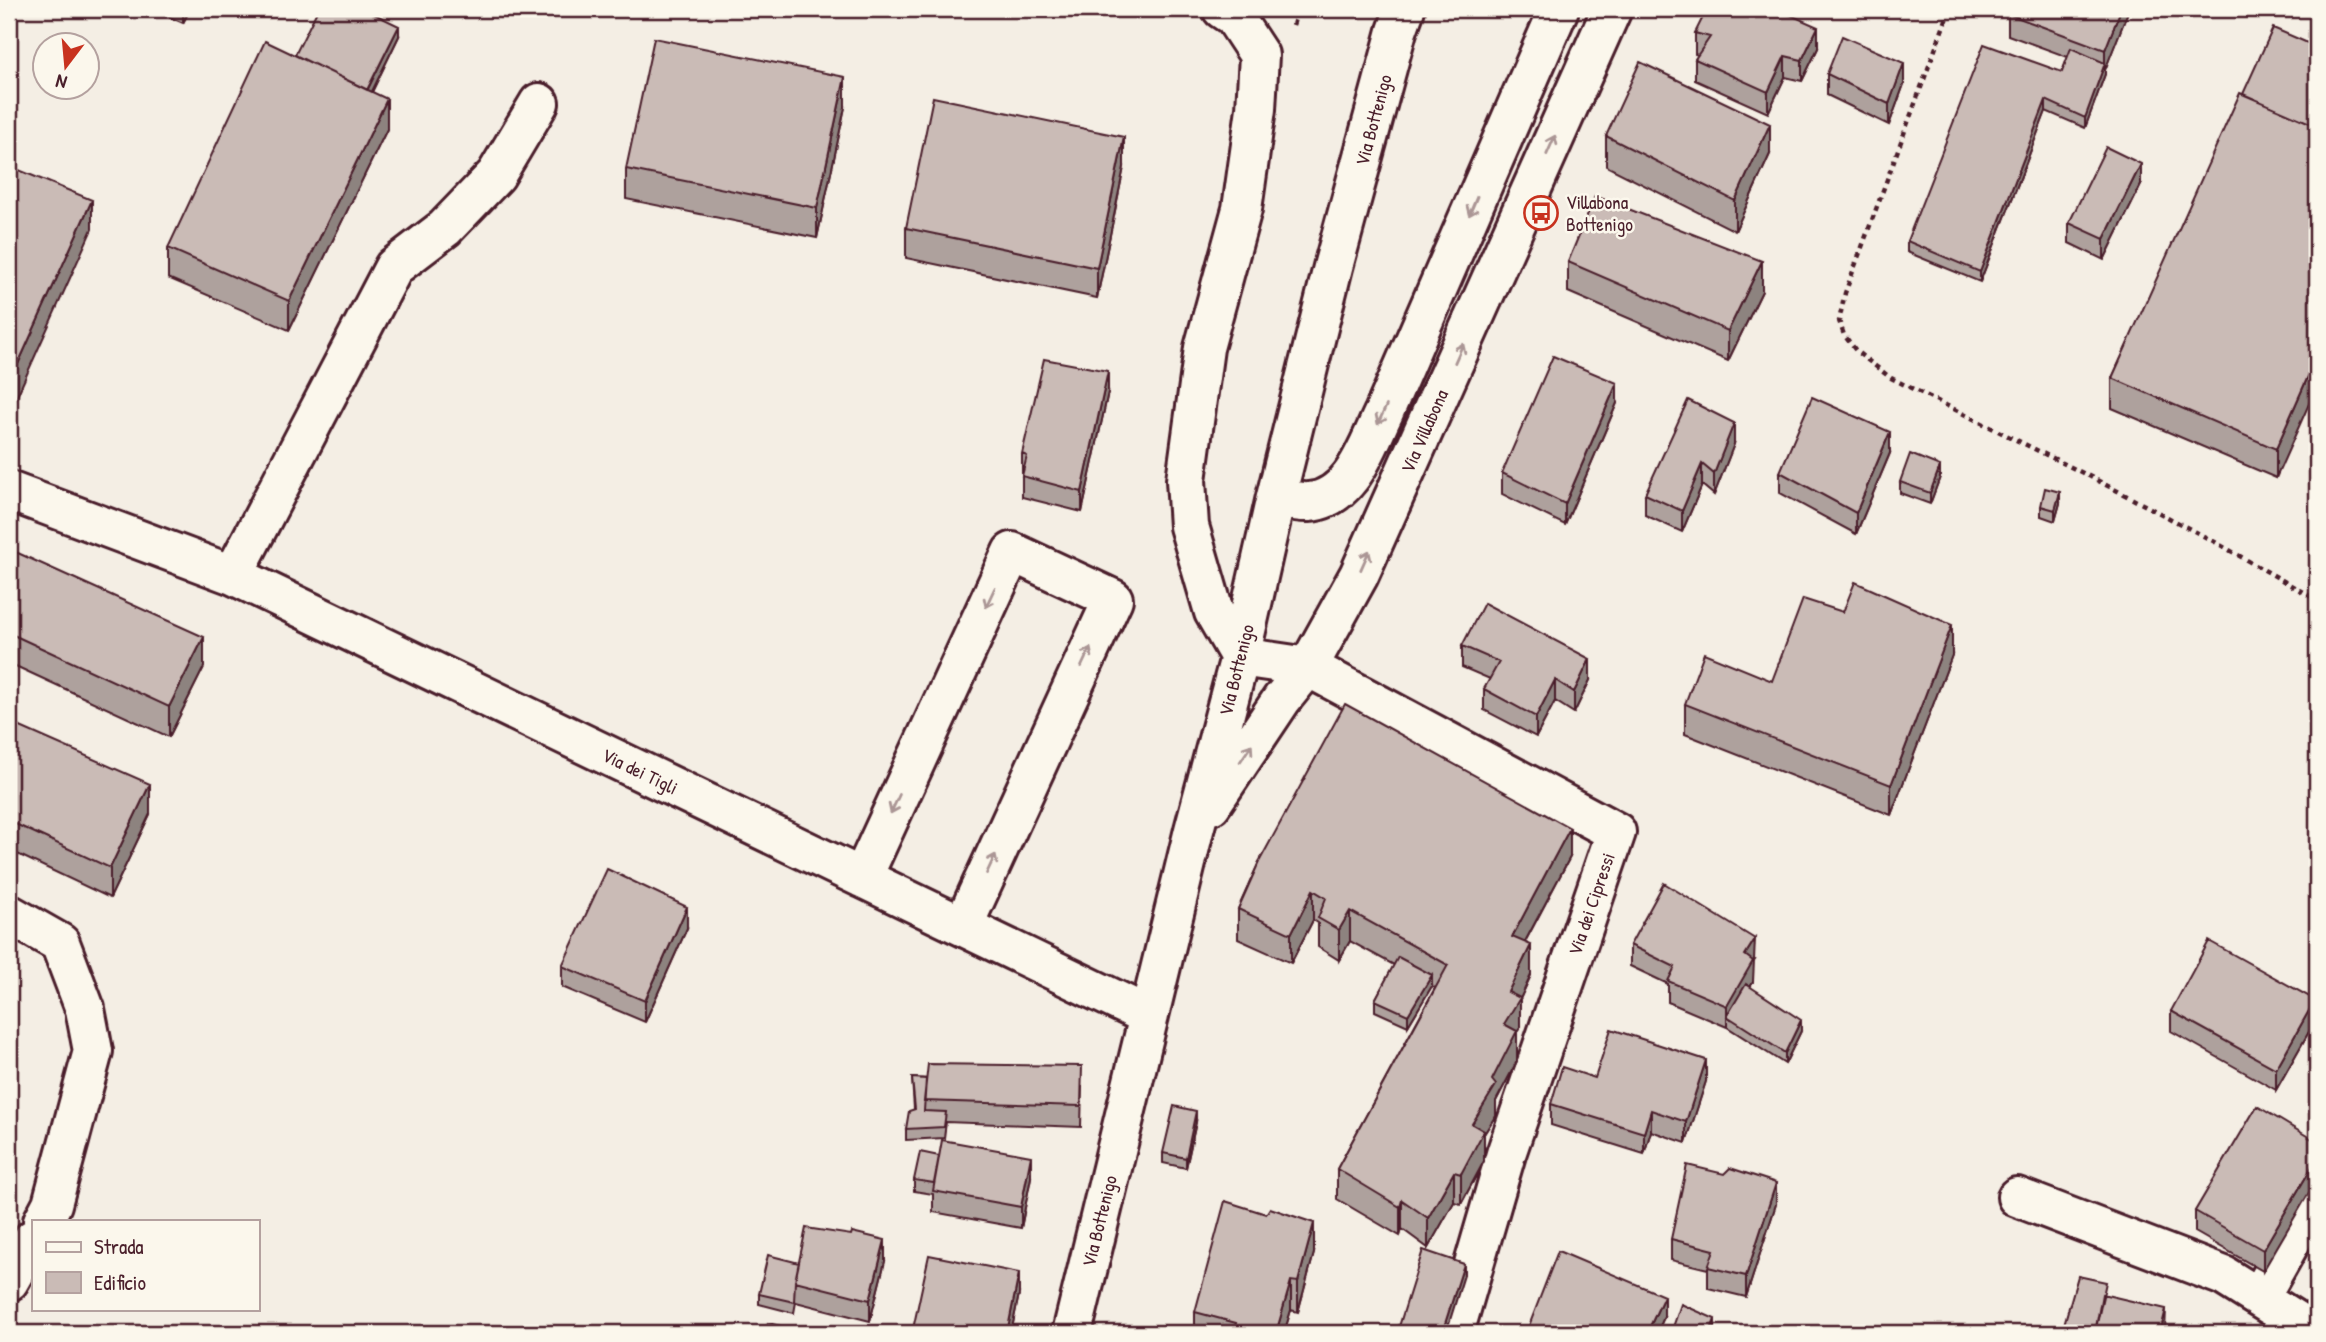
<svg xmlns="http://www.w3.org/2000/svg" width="2326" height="1342" font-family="'Patrick Hand',sans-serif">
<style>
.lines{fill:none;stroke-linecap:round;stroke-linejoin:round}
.minor-casing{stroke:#4a1f2b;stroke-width:44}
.path{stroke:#4a1f2b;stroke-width:4.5;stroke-dasharray:5 5;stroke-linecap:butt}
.minor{stroke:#fbf7ec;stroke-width:38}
.wall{fill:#aea19d;stroke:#4a1f2b;stroke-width:2}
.shaded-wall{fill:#8d837f;stroke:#4a1f2b;stroke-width:2}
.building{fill:#cabbb6;stroke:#4a1f2b;stroke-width:2}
.oneway{stroke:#ab9695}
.labels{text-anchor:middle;stroke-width:5;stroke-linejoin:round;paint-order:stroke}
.street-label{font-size:19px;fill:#4a1f2b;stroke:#fbf7ec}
.poi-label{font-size:19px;fill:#4a1f2b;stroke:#fbf7ec;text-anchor:start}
</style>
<rect width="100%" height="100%" fill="#f4eee4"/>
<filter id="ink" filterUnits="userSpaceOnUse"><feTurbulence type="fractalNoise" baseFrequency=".0143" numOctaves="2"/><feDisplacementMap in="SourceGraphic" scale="14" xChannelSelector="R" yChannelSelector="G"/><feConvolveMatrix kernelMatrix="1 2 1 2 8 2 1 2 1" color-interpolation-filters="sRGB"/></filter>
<g filter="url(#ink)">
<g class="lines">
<g class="minor-casing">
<path id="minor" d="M1222,9L1234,17L1259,55L1256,109L1242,209L1204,348L1186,480L1189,526L1214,612L1240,657L1308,667L1616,832L1506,1154L1454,1333
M9,491L233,575L1149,1016
M1276,497C1286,499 1299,503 1309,502C1352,499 1368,444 1384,412L1559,9
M233,575L394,267L445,228L496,175L539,103
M1211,805L1282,699L1308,667L1359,575L1612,9
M862,878L1012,552L1113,599L963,926
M9,914L60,943L85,1009L93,1051L52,1204L43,1221
M2017,1197L2224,1276L2315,1333
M9,1281L33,1239
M2259,1298L2317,1195
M1072,1333L1194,830L1240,657L1276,497L1333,267L1397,31L1405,9"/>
</g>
<path class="path" d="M1950,9L1845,293L1839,321L1844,335L1857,352L1891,378L2087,475L2215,542L2317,600
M1293,25L1298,9"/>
<use href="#minor" class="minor"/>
</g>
<path class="wall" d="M151,9H190L183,23Z
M1991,9H2129L2105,70V74L2085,128L2046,111L1980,282L1907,252V241L2062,72L2068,57L2008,35V15Z
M1695,33L1818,48L1802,81L1785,77L1768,113L1695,80V59L1698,55L1695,54Z
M399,36L372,92L387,129L289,330L168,278V248L295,55Z
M2317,47L2276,478L2112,408V378L2243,94Z
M1827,74L1904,84L1889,125L1827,95Z
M845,107L817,238L626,199V169Z
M1606,136L1770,154L1735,231L1606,166Z
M1124,167L1097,298L906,258V228Z
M2141,185L2104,260L2069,243V223Z
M1568,262L1762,291L1728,361L1568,292Z
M1108,392L1082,512L1022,497V454Z
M1617,403L1565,525L1502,494V473Z
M1734,444L1714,495L1702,485L1682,532L1645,515V494Z
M1890,453L1856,534L1780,493V472Z
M1940,477L1930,504L1900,493V482Z
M2060,503L2055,521L2041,516V506Z
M9,549L204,667L169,737L9,663Z
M1462,646L1590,680L1574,713L1555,701L1536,737L1484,710V689L1490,679L1462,667Z
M1952,655L1891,815L1685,734V704L1772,681Z
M9,722L150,814L110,898L9,850Z
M2317,760V795L2311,791V771Z
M1570,857L1525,942L1531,975L1520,999V1028L1517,1032V1061L1496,1101V1115L1484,1134V1161L1461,1204L1454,1202L1428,1248L1402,1229L1400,1236L1337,1199V1169L1435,988L1432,986L1408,1026L1375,1011V1000L1394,965L1350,941L1339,960L1318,947V923L1313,920L1291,963L1238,939V909L1259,862Z
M687,928L645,1022L562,987V966Z
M1630,945L1755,960L1753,963V982L1750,987L1801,1031L1785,1064L1727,1027L1668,1002V984L1630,966Z
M2171,1011L2315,1021L2276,1090L2171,1031Z
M912,1078L1082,1087L1081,1127L946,1122L944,1138L906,1140V1129L914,1109Z
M1595,1078L1706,1081L1686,1143L1651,1131L1644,1154L1551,1125V1104Z
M1196,1122L1186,1168L1163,1163V1153Z
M2317,1142L2263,1271L2195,1232V1211Z
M1724,1174L1776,1204L1746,1297L1708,1288V1269L1671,1260V1239Z
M1031,1177L1021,1228L933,1212V1194L914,1191V1180Z
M1314,1253L1298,1312L1291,1310L1284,1333H1195V1312Z
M885,1261L870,1321L796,1302L794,1313L759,1304V1294L799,1263Z
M1019,1294L1011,1333H913V1329Z
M2105,1295L2166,1330L2165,1333H2063V1328Z
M1664,1317L1657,1333H1529V1326Z"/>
<path class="shaded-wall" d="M183,9H190L183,23Z
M2121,9H2129L2105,70V50Z
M399,26V36L361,114V103Z
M1818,27V48L1802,81V60Z
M1785,56V77L1768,113V92Z
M1904,63V84L1889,125V104Z
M2105,63V74L2085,128V118Z
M845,77V107L817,238V208Z
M387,99V129L289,330V301Z
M2046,100V111L1980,282V272Z
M1770,124V154L1735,231V201Z
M1124,137V167L1097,298V268Z
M2141,164V185L2104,260V239Z
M92,200V229L9,414V384Z
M1762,261V291L1728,361V331Z
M2317,356V386L2276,478V449Z
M1108,371V392L1082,512V492Z
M1617,383V403L1565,525V504Z
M1734,423V444L1714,495V474Z
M1890,432V453L1856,534V513Z
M1702,464V485L1682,532V511Z
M1940,466V477L1930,504V493Z
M2060,492V503L2055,521V510Z
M1952,625V655L1891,815V785Z
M204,637V667L169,737V707Z
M1590,659V680L1574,713V692Z
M1555,680V701L1536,737V717Z
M150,784V814L110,898V868Z
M1570,828V857L1512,966V937Z
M1313,890V920L1291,963V934Z
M687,907V928L645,1022V1001Z
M1350,911V941L1339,960V930Z
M1755,939L1753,982L1731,1019L1727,1016V1027V1006L1745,955Z
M1531,945V975L1520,999V1028L1517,1032V1061L1496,1101V1115L1484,1134V1161L1461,1204V1174L1472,1124L1492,1080L1508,992Z
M1432,975V986L1408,1026V1015Z
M2315,1000V1021L2276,1090V1069Z
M1801,1020V1031L1785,1064V1053Z
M1706,1060V1081L1686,1143V1122Z
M1651,1110V1131L1644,1154V1133Z
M1196,1111V1122L1186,1168V1158Z
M1031,1156V1177L1021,1228V1207Z
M2317,1158V1179L2263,1271V1250Z
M1454,1172V1202L1428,1248V1218Z
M1776,1183V1204L1746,1297V1276Z
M1402,1200V1229L1400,1236V1207Z
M1314,1223V1253L1298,1312V1282Z
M885,1240V1261L870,1321V1300Z
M1464,1264V1275L1446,1333H1442Z
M1019,1273V1294L1011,1333H1007Z
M1291,1281V1310L1284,1333H1276Z
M1664,1296V1317L1657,1333H1647Z
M2166,1309L2165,1333H2160Z
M1715,1319V1330L1714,1333H1710Z"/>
<path class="building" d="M318,9H364L399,26L367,90L295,55Z
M1707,9H1777L1818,27L1802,60L1785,56L1768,92L1695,59L1710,37L1695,33Z
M2010,9H2121L2105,50L2008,14Z
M2273,28L2317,47V126L2243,94Z
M1842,36L1904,63L1889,104L1827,74Z
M654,38L845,77L817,208L626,169Z
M265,41L387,99L289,301L168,248Z
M1984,44L2062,72L2071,48L2105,63L2085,118L2046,100L1980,272L1907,241Z
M1640,62L1770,124L1735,201L1606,136Z
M2240,93L2317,126V356L2276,449L2112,378Z
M933,97L1124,137L1097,268L906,228Z
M2106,147L2141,164L2104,239L2069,223Z
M9,166L92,200L9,384Z
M1595,196L1762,261L1728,331L1568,262Z
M1553,356L1617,383L1565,504L1502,473Z
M1044,359L1108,371L1082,492L1022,476L1027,456L1022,454Z
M1812,397L1890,432L1856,513L1780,472Z
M1688,400L1734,423L1714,474L1702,464L1682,511L1645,494Z
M1910,454L1940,466L1930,493L1900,482Z
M2045,488L2060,492L2055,510L2041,506Z
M9,549L204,637L169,707L9,633Z
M1855,582L1952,625L1891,785L1685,704L1704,653L1772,681L1803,599L1843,612Z
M1484,603L1590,659L1574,692L1555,680L1536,717L1484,689L1499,662L1462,646Z
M1345,704L1570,828L1512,937L1531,945L1508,992L1520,998L1504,1024L1517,1031L1492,1080L1496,1085L1472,1124L1484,1131L1461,1174L1454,1172L1428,1218L1402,1200L1400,1207L1337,1169L1448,965L1350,911L1339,930L1318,918L1326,898L1313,890L1291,934L1238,909L1259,862Z
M9,722L150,784L110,868L9,821Z
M2317,760V774L2311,771Z
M607,869L687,907L645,1001L562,966Z
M1664,883L1755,939L1745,955L1753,961L1727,1006L1668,981L1675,967L1630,945Z
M2209,941L2315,1000L2276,1069L2171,1011Z
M1398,957L1432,975L1408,1015L1375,1000Z
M1746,984L1801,1020L1785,1053L1727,1016Z
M1611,1029L1706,1060L1686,1122L1651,1110L1644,1133L1551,1104L1562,1067L1595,1078Z
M928,1064L1082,1066L1081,1106L924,1101Z
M912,1078L926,1079L924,1111L946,1112L944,1127L906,1129L909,1111L915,1109Z
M1174,1106L1196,1111L1186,1158L1163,1153Z
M2257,1106L2317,1142V1158L2263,1250L2195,1211Z
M942,1140L1031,1156L1021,1207L933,1191Z
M920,1152L939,1156L934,1183L914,1180Z
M1687,1165L1724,1174L1730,1168L1776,1183L1746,1276L1708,1267L1714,1250L1671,1239Z
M1225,1201L1266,1214L1270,1208L1314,1223L1298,1282L1291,1281L1276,1333H1233L1236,1323L1195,1312Z
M806,1228L851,1235L852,1232L885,1240L870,1300L795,1281Z
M1423,1250L1464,1264L1442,1333H1397Z
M1558,1251L1664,1296L1647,1333H1546L1529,1326Z
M768,1255L799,1263L795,1281L794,1302L759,1294Z
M929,1255L1019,1273L1007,1333H932L913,1329Z
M2078,1276L2106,1282L2095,1333H2084L2063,1328Z
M2102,1294L2166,1309L2160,1333H2095Z
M1681,1304L1715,1319L1710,1333H1671Z
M768,1323L810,1333H765Z"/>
<defs><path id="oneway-shaft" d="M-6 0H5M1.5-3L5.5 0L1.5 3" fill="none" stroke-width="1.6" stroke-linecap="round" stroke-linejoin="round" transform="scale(1.75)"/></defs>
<g class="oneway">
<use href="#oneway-shaft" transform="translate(1551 145) rotate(-66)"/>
<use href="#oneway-shaft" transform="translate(1473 206) rotate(113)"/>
<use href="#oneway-shaft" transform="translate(1459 353) rotate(-66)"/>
<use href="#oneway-shaft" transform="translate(1382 415) rotate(115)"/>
<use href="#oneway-shaft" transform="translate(1365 560) rotate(-66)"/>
<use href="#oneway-shaft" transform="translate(990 598) rotate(115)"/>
<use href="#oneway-shaft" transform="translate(1086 657) rotate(-65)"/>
<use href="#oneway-shaft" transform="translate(1246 753) rotate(-56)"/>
<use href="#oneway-shaft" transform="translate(895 804) rotate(115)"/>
<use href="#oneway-shaft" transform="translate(991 864) rotate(-65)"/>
</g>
</g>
<defs>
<g id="bus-ring" transform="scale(1.75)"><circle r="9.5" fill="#fbf7ec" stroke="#c8321e" stroke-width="1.5"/><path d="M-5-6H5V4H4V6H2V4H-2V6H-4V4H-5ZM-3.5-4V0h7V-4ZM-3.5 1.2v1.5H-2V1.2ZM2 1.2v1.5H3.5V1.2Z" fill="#c8321e"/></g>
</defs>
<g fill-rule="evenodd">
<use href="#bus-ring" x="1541" y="213"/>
</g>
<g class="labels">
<g class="street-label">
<text transform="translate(1373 120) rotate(-75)" y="7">Via Bottenigo</text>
<text transform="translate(1424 431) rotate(-66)" y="7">Via Villabona</text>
<text transform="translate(1236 670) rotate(-76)" y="7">Via Bottenigo</text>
<text transform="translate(640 771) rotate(26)" y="7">Via dei Tigli</text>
<text transform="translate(1591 904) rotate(-71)" y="7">Via dei Cipressi</text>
<text transform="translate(1099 1221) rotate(-76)" y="7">Via Bottenigo</text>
</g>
<g class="poi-label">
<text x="1566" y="209">Villabona<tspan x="1566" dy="22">Bottenigo</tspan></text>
</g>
</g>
<rect width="2326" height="1342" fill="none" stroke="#fbf7ec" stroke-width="35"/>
<rect x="18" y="18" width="2291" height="1307" fill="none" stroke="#4a1f2b" stroke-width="2.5" filter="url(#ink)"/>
<rect x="32" y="1220" width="228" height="91" fill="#fbf7ec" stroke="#b4a19f" stroke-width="2"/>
<rect x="46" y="1242" width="35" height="10" fill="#fbf7ec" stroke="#b4a19f" stroke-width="2"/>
<text x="94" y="1254" font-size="21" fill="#4a1f2b">Strada</text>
<rect x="46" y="1272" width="35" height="21" fill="#cabbb6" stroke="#b4a19f" stroke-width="2"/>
<text x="94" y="1290" font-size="21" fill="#4a1f2b">Edificio</text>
<g transform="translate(66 66) rotate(196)"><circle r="33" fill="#fbf7ec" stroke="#b4a19f" stroke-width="2"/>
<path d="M0-5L12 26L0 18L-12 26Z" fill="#c8321e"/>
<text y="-10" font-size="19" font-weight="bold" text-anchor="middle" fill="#4a1f2b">N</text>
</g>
</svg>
